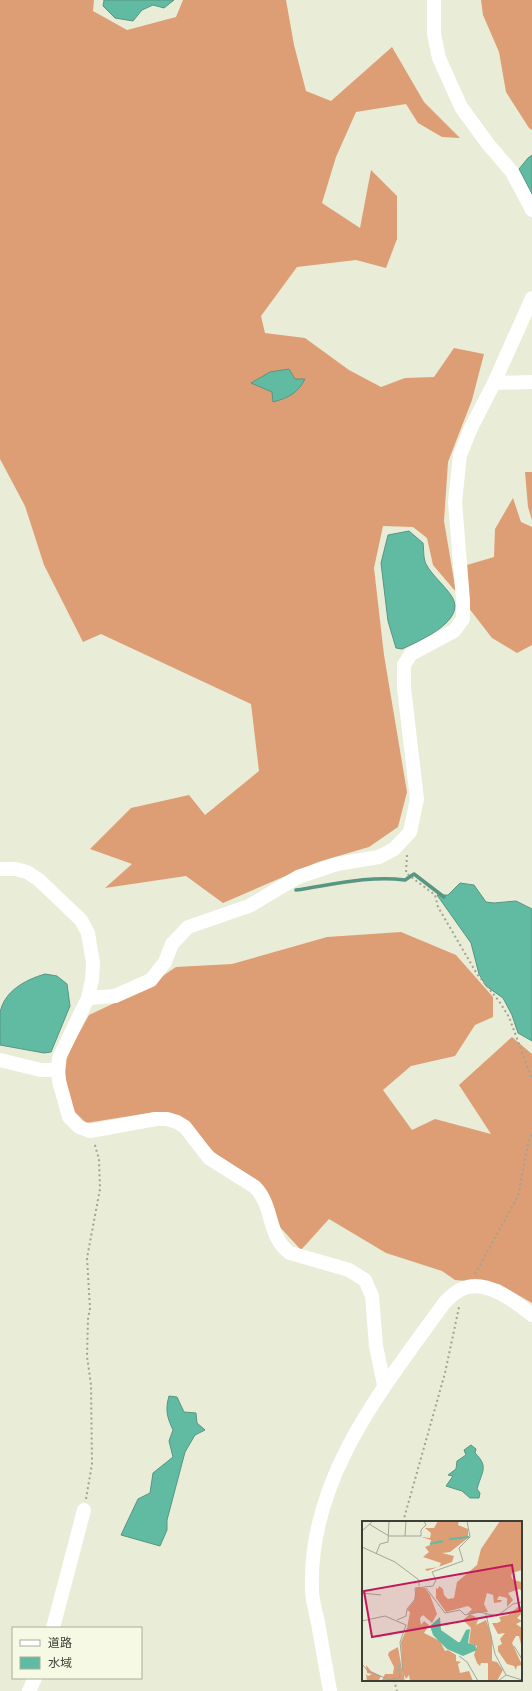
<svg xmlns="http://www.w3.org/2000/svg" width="532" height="1691" font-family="Barlow,'Noto Sans JP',sans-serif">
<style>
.forest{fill:#de9e75}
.water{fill:#61bba3;stroke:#569682}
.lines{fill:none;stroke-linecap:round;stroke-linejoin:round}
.stream{stroke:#569682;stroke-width:3.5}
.path{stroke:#a1a394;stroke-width:2;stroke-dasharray:2 3;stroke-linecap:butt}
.street{stroke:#fff;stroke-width:14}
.inset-river{fill:none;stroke:#61bba3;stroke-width:2}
.inset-road{fill:none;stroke:#a4a697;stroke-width:1}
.view{fill:#c2185b;fill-opacity:0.15;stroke:#c2185b;stroke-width:2}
.inset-edge{fill:none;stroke:#3d3e36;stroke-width:2}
</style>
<rect width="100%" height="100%" fill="#e9ecd7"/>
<path class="forest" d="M0,0H94L93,11L127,30L176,17L183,0H286L294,45L306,91L331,101L392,47L424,102L460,138L442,137L418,123L406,104L356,112L336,157L322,203L360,228L371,170L397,196V239L386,268L356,260L297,267L261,316L265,333L305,338L349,370L381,387L405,378L434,377L454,348L484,354L472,400L448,462L444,521L456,592L433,565L427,538L413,527L383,526L374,568L384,655L407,792L398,827L369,847L318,862L223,903L186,876L105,888L132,864L90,849L131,808L189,795L205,815L259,771L251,704L101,634L83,642L44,565L25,506L0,459Z
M481,0H532V130L529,128L506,92L499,52L483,15Z
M525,472H532V520L528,507Z
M513,498L521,522L532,527V645L517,653L492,638L468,607L467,565L494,557L495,529Z
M401,932L456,955L493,997V1017L475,1025L455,1056L411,1066L383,1090L412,1130L435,1119L491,1134L459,1085L512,1037L532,1054V1303L499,1284L455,1280L442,1271L386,1253L329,1219L301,1250L278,1225L259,1182L215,1153L176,1115L155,1112L86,1123L72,1109L65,1075L67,1055L89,1015L140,991L176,967L232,964L327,937Z"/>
<path class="water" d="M104,0H174L164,8L153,5L142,10L133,21L115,18L103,6Z
M532,155V194L519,169L528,158Z
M289,369L295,379H305C298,393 288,398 273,402L272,392L251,383L270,372Z
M409,531L423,543C424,549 423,558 426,564C431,575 451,591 454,601C462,623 417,642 402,649L396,648L388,621L381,563L388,535Z
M460,883L474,885L486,902L494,903L516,901L532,909V1041L518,1033L512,1015L503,998L486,986L479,974L471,943L437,895H448Z
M45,974L57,976L67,984L70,1006L51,1052L44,1053L0,1045C0,1035 0,1023 0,1013C4,991 25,980 45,974Z
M169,1396L177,1397L184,1412L196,1413L197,1423L205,1430L195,1435L185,1452L167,1520V1530L160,1546L121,1535L138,1499L150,1493L153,1473L173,1457L169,1441L173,1430C167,1417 165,1410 169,1396Z
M471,1445L476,1449L475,1453C489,1467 482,1471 477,1489L480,1493L479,1498H470L462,1491L446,1486L453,1476L448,1475L456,1469L457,1461L466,1455L464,1450Z"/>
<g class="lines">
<path class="stream" d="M296,890C331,885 369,875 405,880L414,874L444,897"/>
<path class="path" d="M407,855L406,873L435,895L438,907L477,974L499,1001L509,1017L532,1079
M475,1274L518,1196L528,1144L532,1133
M86,1499L92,1464L91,1385L87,1356L88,1319L90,1308L87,1258L100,1189L99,1159L94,1142
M403,1522L445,1373L459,1307
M394,1680L397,1691"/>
<path class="street" d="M434,0V34L439,58L461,107L488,144L512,172L532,210
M494,383L532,382
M0,869H16L27,872L39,880L81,920L88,933L93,963L92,980L88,998L59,1058L58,1070L59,1081L69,1117L79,1127L90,1131L156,1119H167L177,1122L185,1127L209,1158L255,1187C274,1206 267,1237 290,1253L349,1270L365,1280L372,1296L376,1346L384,1385
M88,998L115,996L151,980L165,962L172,944L188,927L249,906L298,877L337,864L379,857L394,849L410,832L417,799L404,688V665L411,654L454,631L463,619V600L455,502L460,455L471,428L494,383L532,298
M0,1060L41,1070H58
M53,1628L84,1510
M29,1691L35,1678
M330,1691C326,1668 322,1645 318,1623C316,1612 312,1601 312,1590C308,1478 383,1388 445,1302C450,1297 455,1292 462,1289C485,1278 515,1301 532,1315"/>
</g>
<g transform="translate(362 1521)">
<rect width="160" height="160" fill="#e9ecd7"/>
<path d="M76,0H97L96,4L106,8V17L88,31L80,32L92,35L90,41L65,50L63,48L77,46L79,42L61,36L67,31L63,26L68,24L69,19L59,16L68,17L69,12L63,7H72ZM138,0H160V49L150,52L149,55L151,59L160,61V70L157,68L146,72L151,79L145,86V77L137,75L135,79H140L139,81L132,82L131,74L125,72L122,83L126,91L105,93L110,88L106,85L84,91L74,77V67L76,68L77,65L81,68L82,74L86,78L92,77L95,61L115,44L119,28ZM54,67H63L68,74L75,93L70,102L61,94L58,97L59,104L62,100L67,104L62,112L78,120L83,130L86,129L94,134V140L99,141L96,143L98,152L107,150L111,160H48L47,154L44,158L40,149L39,121L45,107L48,91L45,89L52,80ZM156,86H160V92L155,97L160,100L154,103L160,107V128L157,115H154L150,122L160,144L155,145L154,149L152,145L145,143L136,130V125L140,123L138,118L143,112L136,113L130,102H135L139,100L137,96L146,94ZM108,93L114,96L112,98L117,97L114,104L124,99L130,116V140L135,141L141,149L135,160H126V142H119L118,145L115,142L112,134L115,125L107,122L109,107L101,99ZM36,126L42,160H5L4,153L6,155L10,153L5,152L4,144L9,150L19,155L17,159H20L23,153H31L32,146L26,134L27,131Z" fill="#de9e75"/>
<path d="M78,96L79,109L96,121H98L104,109L108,108L106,122L113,124L115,129L101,135L85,128L71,114L68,105Z" fill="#61bba3"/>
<path class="inset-river" d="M87,18L107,16M68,23L81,20"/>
<path class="inset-road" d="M7,3L27,15H59V9L64,4L62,0M0,10L11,0M43,15L44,0M0,26L33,41L57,59V65M14,33L18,23L26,21L27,0M64,67L83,92L98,89L103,94L117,91L135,95L151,83L160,81M0,72L19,74M124,93L133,133L144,154M35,99L44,95L45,88L54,77L53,67L71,65L74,59L70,51L101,40L97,27L108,16L105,0M0,100L23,95L44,104L38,121L42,160M152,125L160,138M97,135L105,141L116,160M0,143L6,150L28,159L38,156L36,146L39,143M136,160L144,154L160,159"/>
<path class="view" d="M150,44L158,90L10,116L2,70Z"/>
<rect width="160" height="160" class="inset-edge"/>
</g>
<rect x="12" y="1627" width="130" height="52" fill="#f6f9e4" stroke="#acae9e"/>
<rect x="20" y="1640" width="20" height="6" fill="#ffffff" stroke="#acae9e"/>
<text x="48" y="1647" font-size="12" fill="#3d3e36">道路</text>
<rect x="20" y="1657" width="20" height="12" fill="#61bba3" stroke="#acae9e"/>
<text x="48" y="1667" font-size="12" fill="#3d3e36">水域</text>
</svg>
